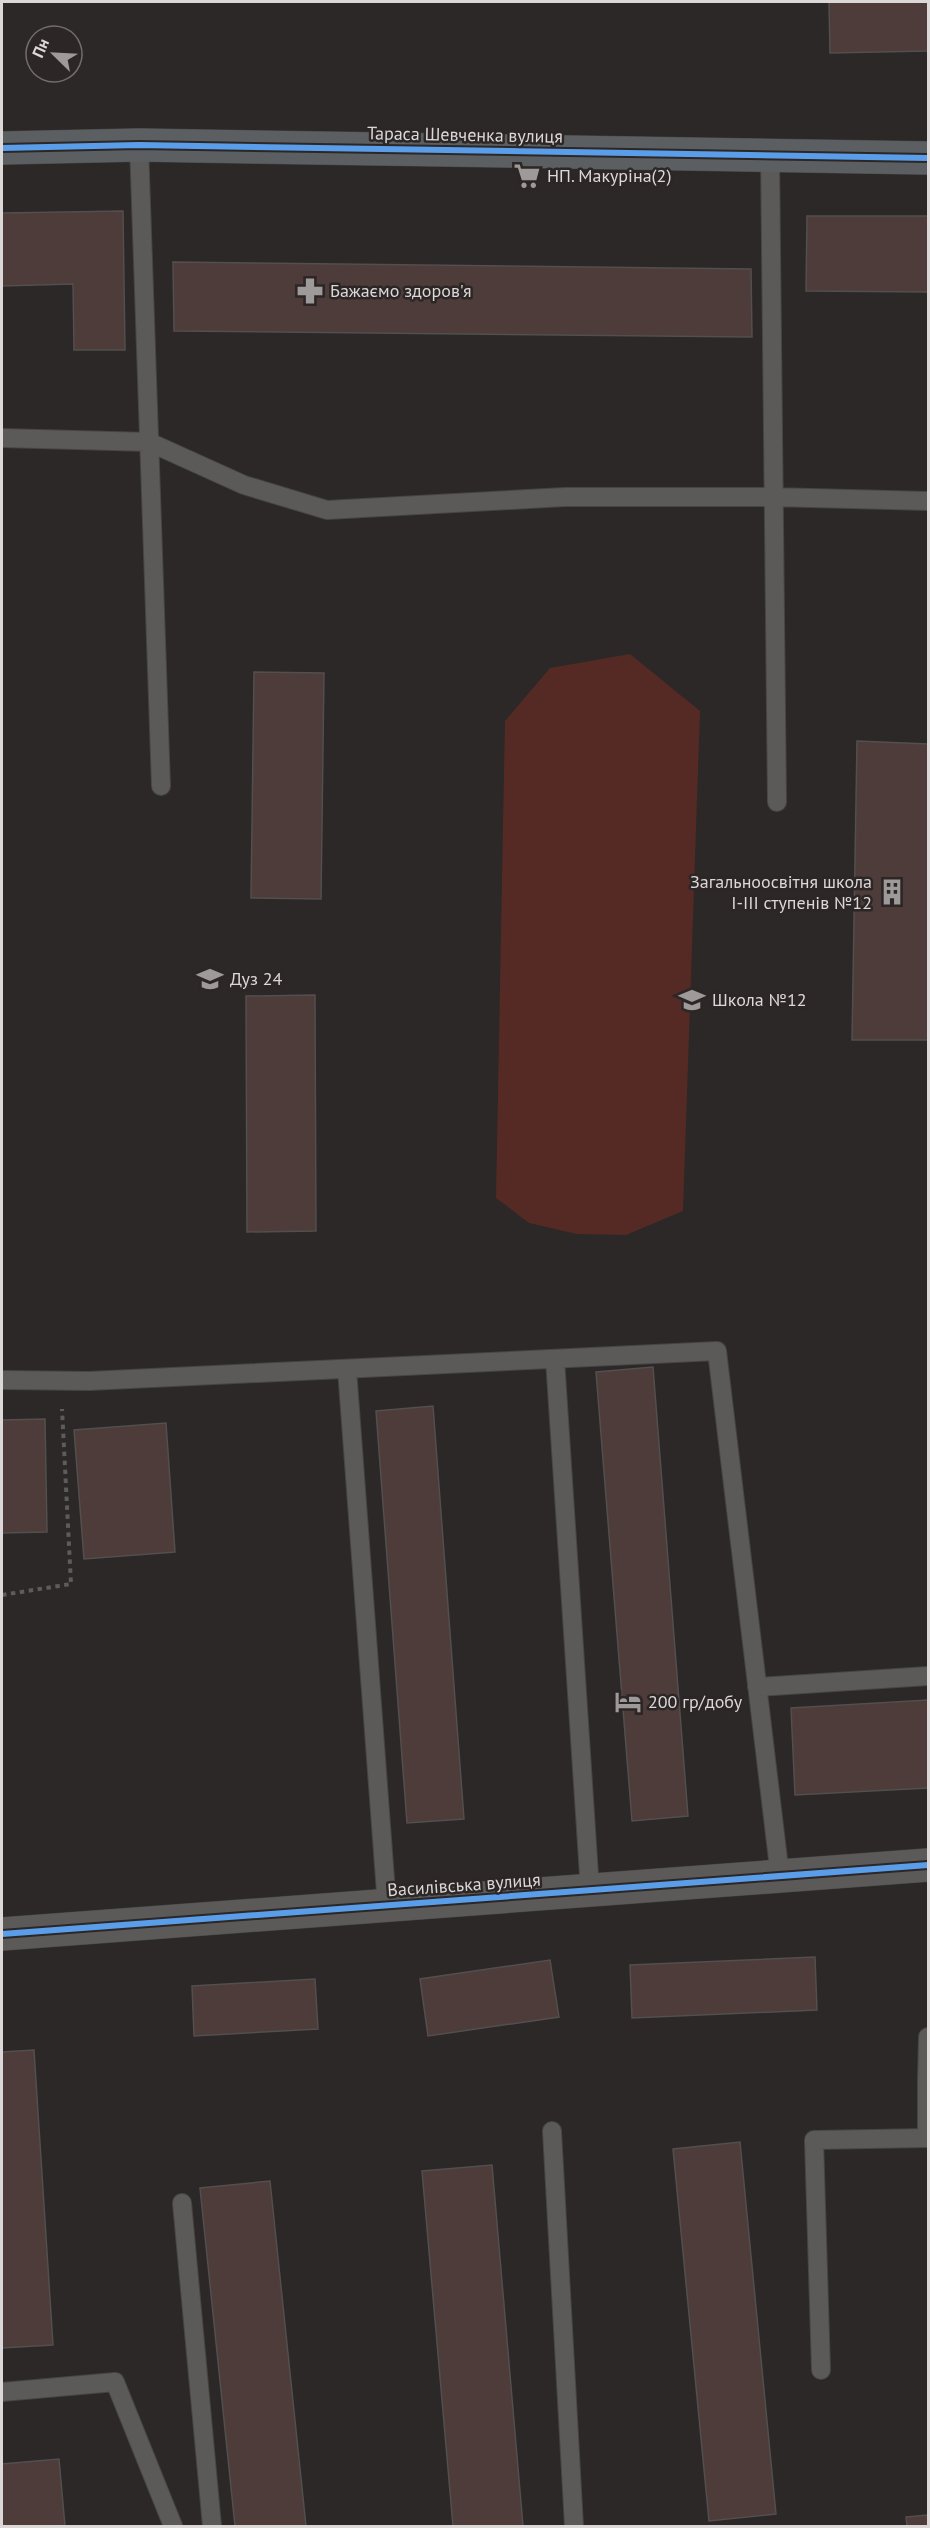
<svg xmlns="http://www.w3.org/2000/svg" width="930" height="2528" font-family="'PT Sans',sans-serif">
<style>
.green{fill:#562a24}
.building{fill:#4d3c3a;stroke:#524f4e;stroke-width:1.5}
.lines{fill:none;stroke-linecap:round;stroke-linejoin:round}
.lane-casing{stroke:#474544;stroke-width:20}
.street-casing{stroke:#474544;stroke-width:34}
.secondary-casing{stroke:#474544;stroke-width:34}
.path{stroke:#5d5b5b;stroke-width:4;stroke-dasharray:4.5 4.5;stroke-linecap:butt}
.lane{stroke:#5c5a59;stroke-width:18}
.street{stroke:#5c5a59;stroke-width:33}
.secondary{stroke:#5b5f61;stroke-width:33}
.cycleway-casing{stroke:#2c2726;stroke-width:10}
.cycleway{stroke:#5a9eea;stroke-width:6}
.labels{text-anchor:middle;stroke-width:5;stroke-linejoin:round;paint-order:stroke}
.street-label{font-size:18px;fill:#dbd8d7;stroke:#2c2726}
.poi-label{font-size:18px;fill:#dbd8d7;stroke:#2c2726;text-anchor:start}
</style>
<rect width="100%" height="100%" fill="#2b2827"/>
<path class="green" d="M630,654L700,711L683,1211L626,1235L577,1234L529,1223L496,1198L505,721L550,668Z"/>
<path class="building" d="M829,2H928V51L830,53Z
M123,211L125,350H74L73,284L2,286V213Z
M807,216H928V292L806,291Z
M173,262L751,269L752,337L174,331Z
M254,672L324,673L321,899L251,898Z
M857,741L928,744V1040H852Z
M315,995L316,1231L247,1232L246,996Z
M653,1367L688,1816L632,1821L596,1372Z
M433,1406L464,1819L407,1823L376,1411Z
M45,1419L47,1532L2,1533V1420Z
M166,1423L175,1552L84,1559L74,1430Z
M928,1700V1788L795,1795L791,1708Z
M815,1957L817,2010L632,2018L630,1965Z
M550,1960L559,2017L428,2036L420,1979Z
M315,1979L318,2029L194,2036L192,1986Z
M34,2050L53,2345L2,2348V2052Z
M740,2142L776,2514L709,2521L673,2149Z
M492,2165L523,2526H453L422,2171Z
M270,2181L306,2526H235L200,2188Z
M59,2459L65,2526H2V2464Z
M928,2515V2526H907L906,2517Z"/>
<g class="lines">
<g class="lane-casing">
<path id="lane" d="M139,145L161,786
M770,155L777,802
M2,438L149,442L244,485L327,510L565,497H772L928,501
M555,1359L590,1890
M347,1369L387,1906
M2,1380L89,1381L717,1351L780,1876
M757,1687L928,1676
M928,2037L927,2082H928
M552,2131L574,2526
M182,2203L212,2526
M821,2370L814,2140L927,2138V2082
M2,2392L115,2382L173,2526"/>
</g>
<g class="street-casing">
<path id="street" d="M2,1934L928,1865"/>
</g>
<g class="secondary-casing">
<path id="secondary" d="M2,148L139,145L928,158"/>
</g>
<path class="path" d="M2,1595L71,1584L62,1409"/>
<use href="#lane" class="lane"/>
<use href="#street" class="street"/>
<use href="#secondary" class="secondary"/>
<g class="cycleway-casing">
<path id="cycleway" d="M2,148L139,145L928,158
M2,1934L928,1865"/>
</g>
<use href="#cycleway" class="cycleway"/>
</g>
<defs>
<g id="supermarket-bare" transform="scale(2.07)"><path d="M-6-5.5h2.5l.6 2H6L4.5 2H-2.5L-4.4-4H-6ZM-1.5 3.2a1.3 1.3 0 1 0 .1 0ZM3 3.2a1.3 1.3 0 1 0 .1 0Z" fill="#9d9a99" stroke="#2c2726" stroke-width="2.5" paint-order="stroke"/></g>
<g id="pharmacy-bare" transform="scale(2.07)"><path d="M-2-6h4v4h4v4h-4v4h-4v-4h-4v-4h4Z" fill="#9d9a99" stroke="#2c2726" stroke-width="2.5" paint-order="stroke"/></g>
<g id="building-bare" transform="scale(2.07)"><path d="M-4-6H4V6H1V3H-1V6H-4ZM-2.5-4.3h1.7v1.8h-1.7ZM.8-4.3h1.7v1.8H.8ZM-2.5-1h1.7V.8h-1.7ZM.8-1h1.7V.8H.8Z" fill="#9d9a99" stroke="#2c2726" stroke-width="2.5" paint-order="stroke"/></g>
<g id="school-bare" transform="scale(2.07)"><path d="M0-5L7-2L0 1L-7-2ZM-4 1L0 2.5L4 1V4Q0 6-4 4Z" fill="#9d9a99" stroke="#2c2726" stroke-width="2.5" paint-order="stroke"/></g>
<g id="hotel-bare" transform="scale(2.07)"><path d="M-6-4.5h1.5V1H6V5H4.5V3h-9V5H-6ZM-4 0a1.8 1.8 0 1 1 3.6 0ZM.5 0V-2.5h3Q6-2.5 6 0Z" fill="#9d9a99" stroke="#2c2726" stroke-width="2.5" paint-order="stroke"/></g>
</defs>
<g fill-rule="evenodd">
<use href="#supermarket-bare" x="527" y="176"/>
<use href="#pharmacy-bare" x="310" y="291"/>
<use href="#building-bare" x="892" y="892"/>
<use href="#school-bare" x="210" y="979"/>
<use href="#school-bare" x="692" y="1000"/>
<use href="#hotel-bare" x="628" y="1702"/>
</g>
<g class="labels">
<g class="street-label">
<text transform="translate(465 135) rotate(1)" y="6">Тараса Шевченка вулиця</text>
<text transform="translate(464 1885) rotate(-4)" y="6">Василівська вулиця</text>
</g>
<g class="poi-label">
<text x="547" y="182">НП. Макуріна(2)</text>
<text x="330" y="297">Бажаємо здоров'я</text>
<text x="872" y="888" text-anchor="end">Загальноосвітня школа<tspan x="872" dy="21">І-ІІІ ступенів №12</tspan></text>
<text x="230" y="985">Дуз 24</text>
<text x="712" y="1006">Школа №12</text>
<text x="648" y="1708">200 гр/добу</text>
</g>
</g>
<rect width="930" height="2528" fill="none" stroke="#dbd8d7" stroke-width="6"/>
<g transform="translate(54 54) rotate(294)"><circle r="28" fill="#2c2726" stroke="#726e6d" stroke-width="1.5"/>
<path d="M0-4.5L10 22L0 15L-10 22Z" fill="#9d9a99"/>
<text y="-9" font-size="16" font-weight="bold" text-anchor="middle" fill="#dbd8d7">Пн</text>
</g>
</svg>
